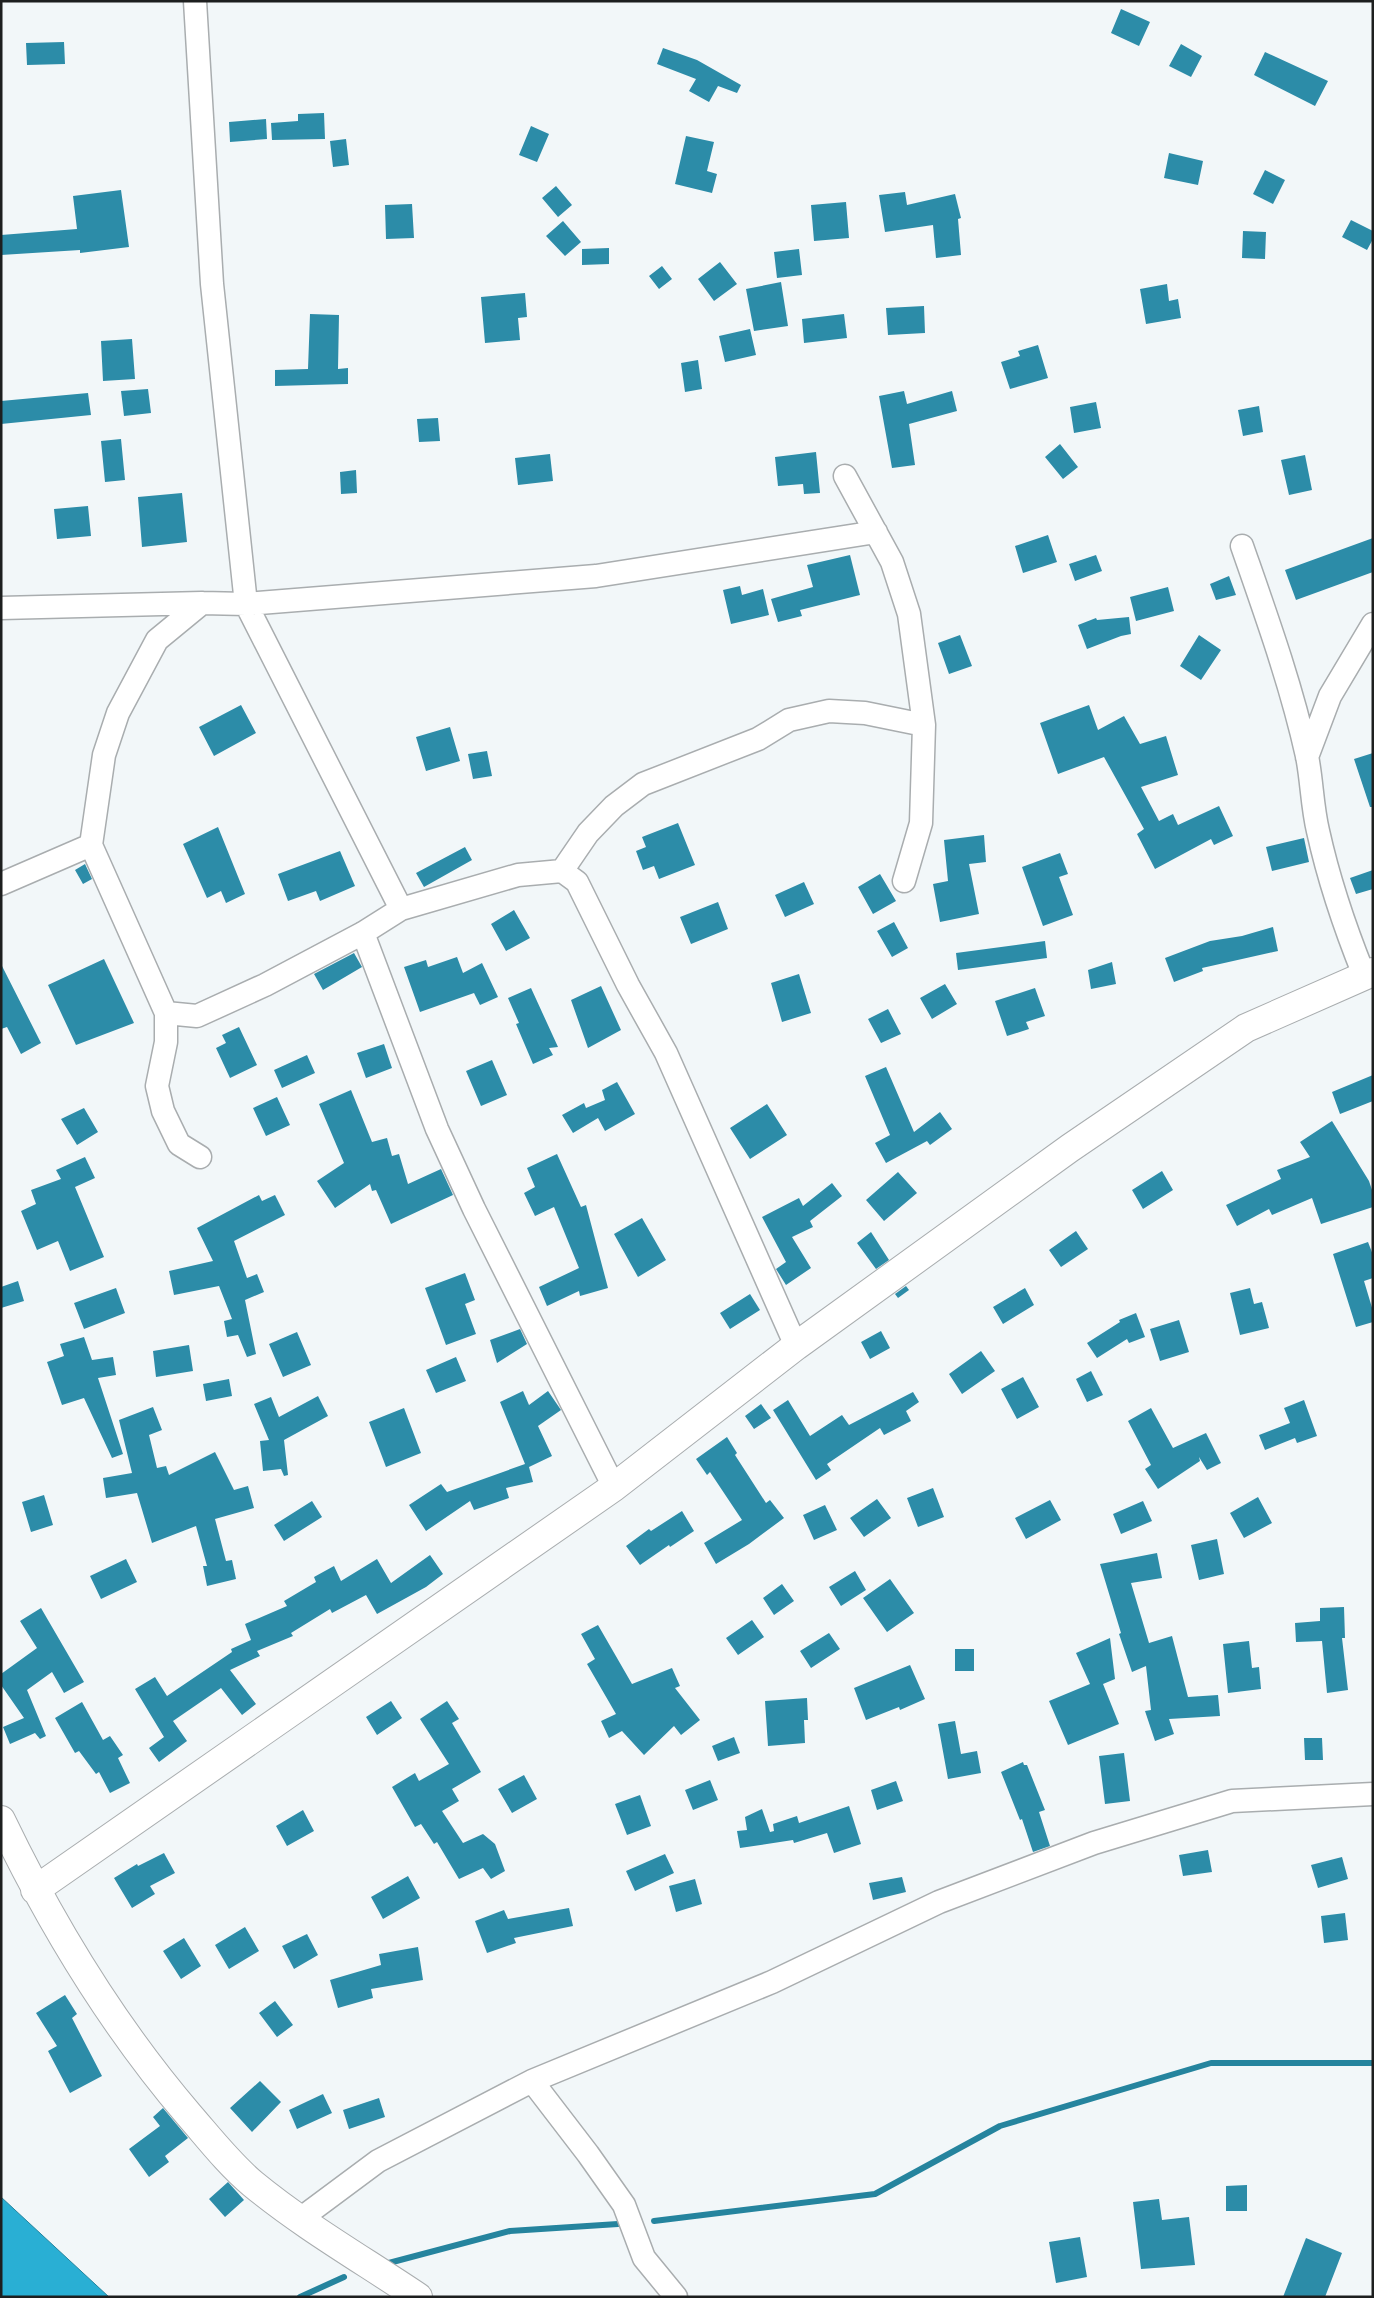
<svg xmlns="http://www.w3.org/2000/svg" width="1374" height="2298" font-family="'Asap Condensed',sans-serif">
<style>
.water{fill:#29afd4;stroke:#25849e}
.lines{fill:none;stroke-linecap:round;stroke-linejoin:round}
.stream{stroke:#25849e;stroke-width:6}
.building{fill:#2c8ca8}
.minor-casing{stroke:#a9adaf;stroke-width:25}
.tertiary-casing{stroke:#a9adaf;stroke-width:30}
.minor{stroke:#fff;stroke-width:22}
.tertiary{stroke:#fff;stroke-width:28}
</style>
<rect width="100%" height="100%" fill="#f2f7f9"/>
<path class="water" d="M1,2197L109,2297H1Z"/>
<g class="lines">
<path class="stream" d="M654,2221L875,2194L1000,2126L1211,2063H1373
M385,2264L510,2231L618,2224
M300,2297L344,2277"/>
</g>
<path class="building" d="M1121,9L1150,22L1139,46L1111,33Z
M64,42L65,64L27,65L26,43Z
M1181,44L1202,56L1191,77L1169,66Z
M663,48L697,60L741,85L737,93L718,86L709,102L689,91L696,79L657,64Z
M1265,52L1328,81L1315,106L1254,75Z
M324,113L325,139L272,140L271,123L298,121V114Z
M266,119L267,139L230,142L229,122Z
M531,126L549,134L537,162L519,155Z
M686,136L714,142L707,171L717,174L712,193L675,184Z
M346,139L349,165L333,167L330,141Z
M1169,153L1203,161L1198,185L1164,178Z
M1265,170L1285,180L1273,204L1253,194Z
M556,186L572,205L558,217L542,198Z
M121,190L129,247L80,253V250L1,255V235L77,229L73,196Z
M905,192L907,205L955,194L961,218L958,219L961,255L936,258L933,225L885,232L879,195Z
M846,202L849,238L814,241L811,205Z
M412,204L414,238L386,239L385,205Z
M1351,220L1373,231V239L1367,250L1342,237Z
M563,221L581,242L565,256L546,236Z
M1243,231L1266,232L1265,259L1242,258Z
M609,248V264L582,265V249Z
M799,249L802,275L777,278L774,252Z
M720,262L737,284L714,301L698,279Z
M662,266L672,279L659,289L649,276Z
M781,282L788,326L754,331L746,289Z
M1167,284L1169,301L1178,299L1181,318L1146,324L1140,289Z
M525,293L527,317L518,318L520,340L485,343L481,297Z
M924,306L925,333L888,335L886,308Z
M310,314L339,315L338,369L348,368V384L275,386V370L308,369Z
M844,314L847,338L804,343L802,319Z
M750,329L756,355L725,362L719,336Z
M132,339L135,379L103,381L101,341Z
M1038,345L1048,378L1010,389L1001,362L1020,356L1018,351Z
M698,360L702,389L685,392L681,363Z
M148,389L151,413L124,416L121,391Z
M904,391L907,404L952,391L957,411L909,424L915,465L892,468L879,396Z
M88,393L91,415L1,424V401Z
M1096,402L1101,428L1074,433L1070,407Z
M1259,406L1263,432L1243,436L1238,410Z
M438,418L440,441L419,442L417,419Z
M121,439L125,480L105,482L101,441Z
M1060,444L1078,467L1063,479L1045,457Z
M816,452L820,493L804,494L803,484L778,486L775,457Z
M550,454L553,481L518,485L515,458Z
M1305,455L1312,490L1289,495L1281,460Z
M356,470L357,493L341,494L340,472Z
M182,493L187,542L142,547L138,497Z
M88,506L91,536L57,539L54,509Z
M1048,535L1057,562L1023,573L1015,546Z
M1373,538V572L1296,600L1285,570Z
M850,555L860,595L800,610L802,616L778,622L771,599L813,587L807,565Z
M1096,555L1102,571L1075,581L1069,564Z
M1229,576L1236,595L1216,600L1210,584Z
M740,586L742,595L763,589L769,615L731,624L723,590Z
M1168,587L1174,611L1136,621L1130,597Z
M1129,617L1131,634L1121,636L1087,649L1078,625L1096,618L1097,620Z
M960,635L972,666L949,674L938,643Z
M1199,635L1221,650L1201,680L1180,666Z
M241,705L256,733L214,756L199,727Z
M1089,705L1098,730L1124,716L1140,744L1166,736L1178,775L1141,787L1159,821L1173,814L1178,825L1219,806L1233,836L1214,845L1211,839L1155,869L1137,834L1144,829L1104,757L1058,774L1040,723Z
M450,727L460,761L426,771L416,737Z
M487,751L492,776L473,779L468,754Z
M1373,753V807H1370L1354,759Z
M678,823L695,865L659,879L654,866L643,870L636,851L646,847L642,837Z
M218,827L245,894L226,903L221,891L207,898L183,844Z
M984,835L986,862L969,864L979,914L940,922L933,884L948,881L944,840Z
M1304,838L1309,862L1272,871L1266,847Z
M465,847L472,860L424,887L416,873Z
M340,851L355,886L320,901L316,891L288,901L278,874Z
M1060,853L1068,874L1059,877L1073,915L1043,926L1022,867Z
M85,864L92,879L83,884L75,870Z
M1373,870V889L1356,894L1350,878Z
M880,874L896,901L873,914L858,887Z
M804,882L814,904L785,917L775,895Z
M718,902L728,929L691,944L680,917Z
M514,910L530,938L506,951L491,924Z
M894,922L908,948L892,957L877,931Z
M1273,927L1278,951L1202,968L1203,971L1174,982L1165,958L1210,941L1242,936Z
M1045,941L1047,958L958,970L956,953Z
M354,953L362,967L323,990L314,974Z
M457,957L463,973L482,963L498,997L480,1005L474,993L420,1012L404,967L426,960L428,967Z
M104,959L134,1023L76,1045L48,985Z
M1112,962L1116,984L1091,989L1088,970Z
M1,964L41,1043L21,1054L7,1027L1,1029Z
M799,974L811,1013L782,1022L771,983Z
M945,984L957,1004L932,1019L920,998Z
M601,986L621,1030L588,1048L571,1000Z
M531,988L558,1047L549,1048L553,1055L533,1064L516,1024L519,1023L508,998Z
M1035,988L1045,1016L1026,1022L1029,1029L1007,1036L995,1001Z
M888,1009L901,1034L881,1043L868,1019Z
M239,1027L257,1065L230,1078L216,1048L226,1043L222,1035Z
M384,1044L392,1068L366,1078L357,1053Z
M307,1055L315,1073L282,1088L274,1070Z
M492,1060L507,1095L481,1106L466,1071Z
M886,1067L914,1132L940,1112L952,1129L930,1145L927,1141L886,1163L875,1143L890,1135L865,1076Z
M1373,1075V1101L1340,1114L1332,1092Z
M617,1082L635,1114L605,1131L598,1118L573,1133L562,1115L584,1103L586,1108L605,1100L602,1090Z
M351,1090L372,1142L387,1138L392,1156L399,1154L408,1184L441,1169L453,1195L391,1224L376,1190L372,1191L370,1184L335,1208L317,1181L344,1163L319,1104Z
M277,1097L290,1125L266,1136L253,1108Z
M767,1104L787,1135L750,1159L730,1128Z
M84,1108L98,1132L77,1145L61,1119Z
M1332,1121L1369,1181L1373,1193V1207L1321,1224L1312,1198L1272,1215L1269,1209L1237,1226L1226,1205L1281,1179L1277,1170L1310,1157L1300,1142Z
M557,1154L581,1207L586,1205L608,1288L580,1296L579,1291L547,1306L539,1287L579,1268L554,1207L535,1216L524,1193L535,1187L527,1168Z
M85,1157L95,1178L75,1187L104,1257L70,1271L58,1241L37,1250L21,1211L36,1204L31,1190L61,1179L56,1170Z
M1162,1171L1173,1190L1143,1209L1132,1190Z
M898,1172L917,1193L884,1221L866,1200Z
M832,1183L842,1196L810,1221L813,1227L792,1237L811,1268L786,1285L776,1269L786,1262L762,1217L799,1198L803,1206Z
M259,1195L262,1201L275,1195L285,1215L234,1241L247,1278L257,1274L264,1292L245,1300L256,1354L247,1357L238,1335L227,1337L224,1321L232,1319L219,1286L174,1295L169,1271L213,1261L197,1228Z
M642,1218L666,1260L638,1277L614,1234Z
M1076,1231L1088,1249L1061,1267L1049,1250Z
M871,1232L889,1260L876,1269L857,1243Z
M1368,1242L1373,1255V1278L1364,1281L1373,1311V1322L1356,1327L1333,1254Z
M465,1273L475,1300L465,1304L476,1334L446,1345L425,1288Z
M18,1281L24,1301L1,1308V1287Z
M906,1286L909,1290L898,1298L895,1294Z
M116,1288L125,1313L84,1329L74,1303Z
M1025,1288L1034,1305L1003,1324L993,1307Z
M1250,1288L1254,1304L1262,1302L1269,1328L1240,1335L1230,1293Z
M750,1294L760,1310L730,1329L720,1313Z
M1136,1313L1145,1337L1129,1343L1127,1339L1097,1358L1087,1343L1120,1322L1119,1320Z
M1179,1320L1189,1352L1160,1361L1150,1329Z
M520,1329L527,1344L497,1363L490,1340Z
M881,1331L890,1348L870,1359L861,1342Z
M297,1332L311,1365L283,1377L269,1344Z
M84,1337L92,1360L113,1357L116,1375L98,1378L123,1454L112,1458L84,1398L62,1405L47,1362L64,1356L60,1344Z
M189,1345L193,1371L156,1377L153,1351Z
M981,1351L995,1371L962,1394L949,1374Z
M456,1357L466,1381L436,1393L426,1370Z
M1091,1371L1103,1395L1087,1402L1076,1379Z
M1023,1377L1039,1407L1017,1419L1001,1389Z
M229,1379L232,1396L206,1401L203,1384Z
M523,1391L529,1405L548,1391L561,1410L538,1426L552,1456L529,1467L533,1482L506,1488L509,1498L474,1510L470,1501L426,1531L409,1505L441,1484L447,1492L525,1464L500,1402Z
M913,1392L919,1402L906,1411L911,1421L884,1435L880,1428L827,1464L831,1470L816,1480L773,1410L788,1400L810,1436L842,1415L849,1425Z
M318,1396L328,1416L284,1440L288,1475L284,1476L281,1469L263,1471L260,1441L269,1440L254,1404L271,1397L279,1417Z
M1304,1400L1317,1436L1297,1443L1295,1438L1265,1450L1259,1435L1290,1423L1284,1408Z
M761,1404L771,1418L754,1429L745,1416Z
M153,1407L162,1430L149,1435L157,1468L166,1466L169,1475L215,1452L234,1490L248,1486L254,1508L215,1519L226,1561L232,1560L236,1579L207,1586L203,1566H207L196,1526L152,1543L137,1493L106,1498L103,1478L132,1473L119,1420Z
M404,1408L421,1453L386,1467L369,1422Z
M1151,1408L1173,1448L1206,1433L1221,1463L1207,1470L1199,1457L1200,1461L1158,1489L1145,1469L1151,1465L1128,1421Z
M727,1437L737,1453L735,1455L766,1503L770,1500L784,1518L749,1544L716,1564L704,1543L742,1520L710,1472L707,1475L696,1459Z
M933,1488L944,1517L918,1527L907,1498Z
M44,1495L53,1525L31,1532L22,1502Z
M1258,1497L1272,1523L1244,1538L1230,1513Z
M877,1499L891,1518L864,1537L850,1518Z
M1050,1500L1061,1520L1026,1539L1015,1518Z
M312,1501L322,1517L284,1541L274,1525Z
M1143,1501L1152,1521L1121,1534L1113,1514Z
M825,1505L837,1530L814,1540L803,1515Z
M682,1511L694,1531L670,1547L669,1545L640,1565L626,1546L649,1529L651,1531Z
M1217,1539L1224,1574L1199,1580L1191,1545Z
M1157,1553L1162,1578L1131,1583L1149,1643L1172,1636L1188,1697L1218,1695L1220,1716L1169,1719L1174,1734L1155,1741L1145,1711L1151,1710L1146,1666L1132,1672L1119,1634L1121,1633L1100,1564Z
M430,1555L443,1574L426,1587L377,1614L366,1595L332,1613L330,1609L291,1633L293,1636L257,1651L260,1656L230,1670L256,1704L242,1715L221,1688L173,1721L187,1741L159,1762L149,1748L164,1737L135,1689L155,1677L167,1696L232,1652L231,1649L251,1640L245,1624L287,1606L284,1601L316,1582L314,1577L334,1566L341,1581L377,1559L391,1583Z
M126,1559L137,1582L101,1599L90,1576Z
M855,1571L866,1590L841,1606L829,1587Z
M890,1579L914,1613L887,1632L863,1598Z
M782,1584L794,1601L774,1615L763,1598Z
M1344,1607L1345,1638H1342L1348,1690L1327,1693L1322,1641L1296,1642L1295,1623L1320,1621V1608Z
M41,1608L84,1682L64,1693L52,1672L27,1690L46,1736L40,1739L35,1733L10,1744L3,1727L24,1718L1,1685V1674L37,1648L20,1621Z
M752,1620L764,1637L738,1655L726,1638Z
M598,1625L632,1684L672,1668L680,1686L675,1688L700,1720L681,1735L674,1726L644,1755L622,1731L609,1738L601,1721L616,1714L587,1664L595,1659L581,1634Z
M829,1633L840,1649L811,1668L800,1651Z
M1110,1638L1115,1679L1103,1684L1119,1724L1068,1745L1049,1701L1090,1684L1076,1653Z
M1249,1641L1252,1668L1259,1667L1261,1689L1228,1693L1223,1644Z
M955,1649H974V1671H955Z
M910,1665L925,1699L900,1710L899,1707L866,1720L854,1688Z
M807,1698L808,1720H804L805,1743L768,1746L765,1701Z
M391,1701L402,1718L377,1735L366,1717Z
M447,1701L459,1719L452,1723L481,1772L452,1789L459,1801L442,1811L463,1843L483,1834L495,1844L505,1871L491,1879L483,1868L459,1879L437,1842L434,1844L421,1824L415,1827L392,1787L415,1773L419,1781L449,1764L420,1719Z
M82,1702L103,1740L110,1736L123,1755L118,1758L130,1783L110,1793L99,1772L96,1774L79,1751L75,1753L55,1718Z
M955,1721L961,1754L977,1751L981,1773L948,1779L938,1724Z
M734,1737L740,1753L718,1761L712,1746Z
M1304,1738H1322L1323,1760H1305Z
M1124,1753L1130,1801L1105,1804L1099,1756Z
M1023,1762L1024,1765H1027L1045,1810L1039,1812L1050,1846L1033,1852L1022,1819L1020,1820L1001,1772Z
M524,1775L537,1799L512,1813L498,1789Z
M710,1780L718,1800L693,1810L685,1790Z
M896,1781L903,1801L877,1810L871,1790Z
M640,1795L651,1826L627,1835L615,1804Z
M849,1806L861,1844L834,1853L827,1833L794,1843L793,1840L740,1848L737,1831L747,1830L745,1817L762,1809L770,1832L774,1831L773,1824L797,1816L799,1823Z
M303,1810L314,1831L287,1846L276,1826Z
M1208,1850L1212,1872L1183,1876L1179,1855Z
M164,1853L175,1873L150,1886L155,1894L132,1908L114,1878L137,1864L138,1866Z
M665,1854L674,1873L635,1891L626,1871Z
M1342,1857L1348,1879L1318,1888L1311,1865Z
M408,1876L420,1898L383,1919L371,1897Z
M902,1877L906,1892L873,1900L869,1883Z
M695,1879L702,1904L676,1912L669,1886Z
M569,1908L573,1926L514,1938L516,1943L487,1953L475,1921L504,1910L508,1919Z
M1345,1913L1348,1940L1324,1943L1321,1916Z
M245,1927L259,1951L229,1969L215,1945Z
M307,1934L318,1955L294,1969L282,1946Z
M184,1938L201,1966L181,1979L163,1951Z
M418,1947L423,1980L371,1989L373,1998L338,2008L330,1980L381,1965L379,1954Z
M65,1995L77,2014L72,2018L102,2076L70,2093L48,2051L57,2046L36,2013Z
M275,2001L293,2025L277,2037L259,2013Z
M260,2081L281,2102L252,2132L230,2108Z
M323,2094L332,2113L297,2129L289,2110Z
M379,2098L385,2117L349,2129L343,2110Z
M163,2108L188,2138L165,2156L169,2162L149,2177L129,2149L160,2126L153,2117Z
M228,2182L244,2200L225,2217L209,2199Z
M1247,2185V2211H1226V2186Z
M1159,2199L1162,2220L1189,2217L1195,2265L1141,2269L1133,2202Z
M1080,2237L1087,2277L1056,2283L1049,2242Z
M1306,2238L1342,2253L1325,2297H1283Z"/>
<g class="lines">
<g class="minor-casing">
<path id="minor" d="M195,1L212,284L246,604L401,909
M845,476L892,562L909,614L924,725L921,823L904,881
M1242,546C1266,615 1291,684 1307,756C1312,781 1312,806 1318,831C1329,881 1345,928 1364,975
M1,608L202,603L246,604L596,576L876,532
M1307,757L1330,696L1373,624
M91,845L104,755L118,713L157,640L202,603
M562,871L588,833L614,806L643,784L758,739L789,720L829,711L865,713L924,725
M1,884L91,845L166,1013L197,1016L265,985L363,933L401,909L518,875L562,871L577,882L628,985L666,1053L796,1346
M363,933L437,1129L474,1209L614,1487
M166,1013V1042L157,1086L163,1111L179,1144L200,1157
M532,2081L588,2154L624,2205L644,2258L676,2297
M300,2219L378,2161L532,2081L772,1982L939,1902L1094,1843L1232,1801L1373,1794"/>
</g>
<g class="tertiary-casing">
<path id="tertiary" d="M1,1820C52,1926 112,2025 189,2115C209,2138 229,2164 253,2184C304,2226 363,2260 418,2297
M35,1890L614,1487L796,1346L1070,1148L1246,1028L1373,972"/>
</g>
<use href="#minor" class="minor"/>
<use href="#tertiary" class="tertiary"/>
</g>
<rect width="1374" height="2298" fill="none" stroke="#1d1f1f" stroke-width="5"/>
</svg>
